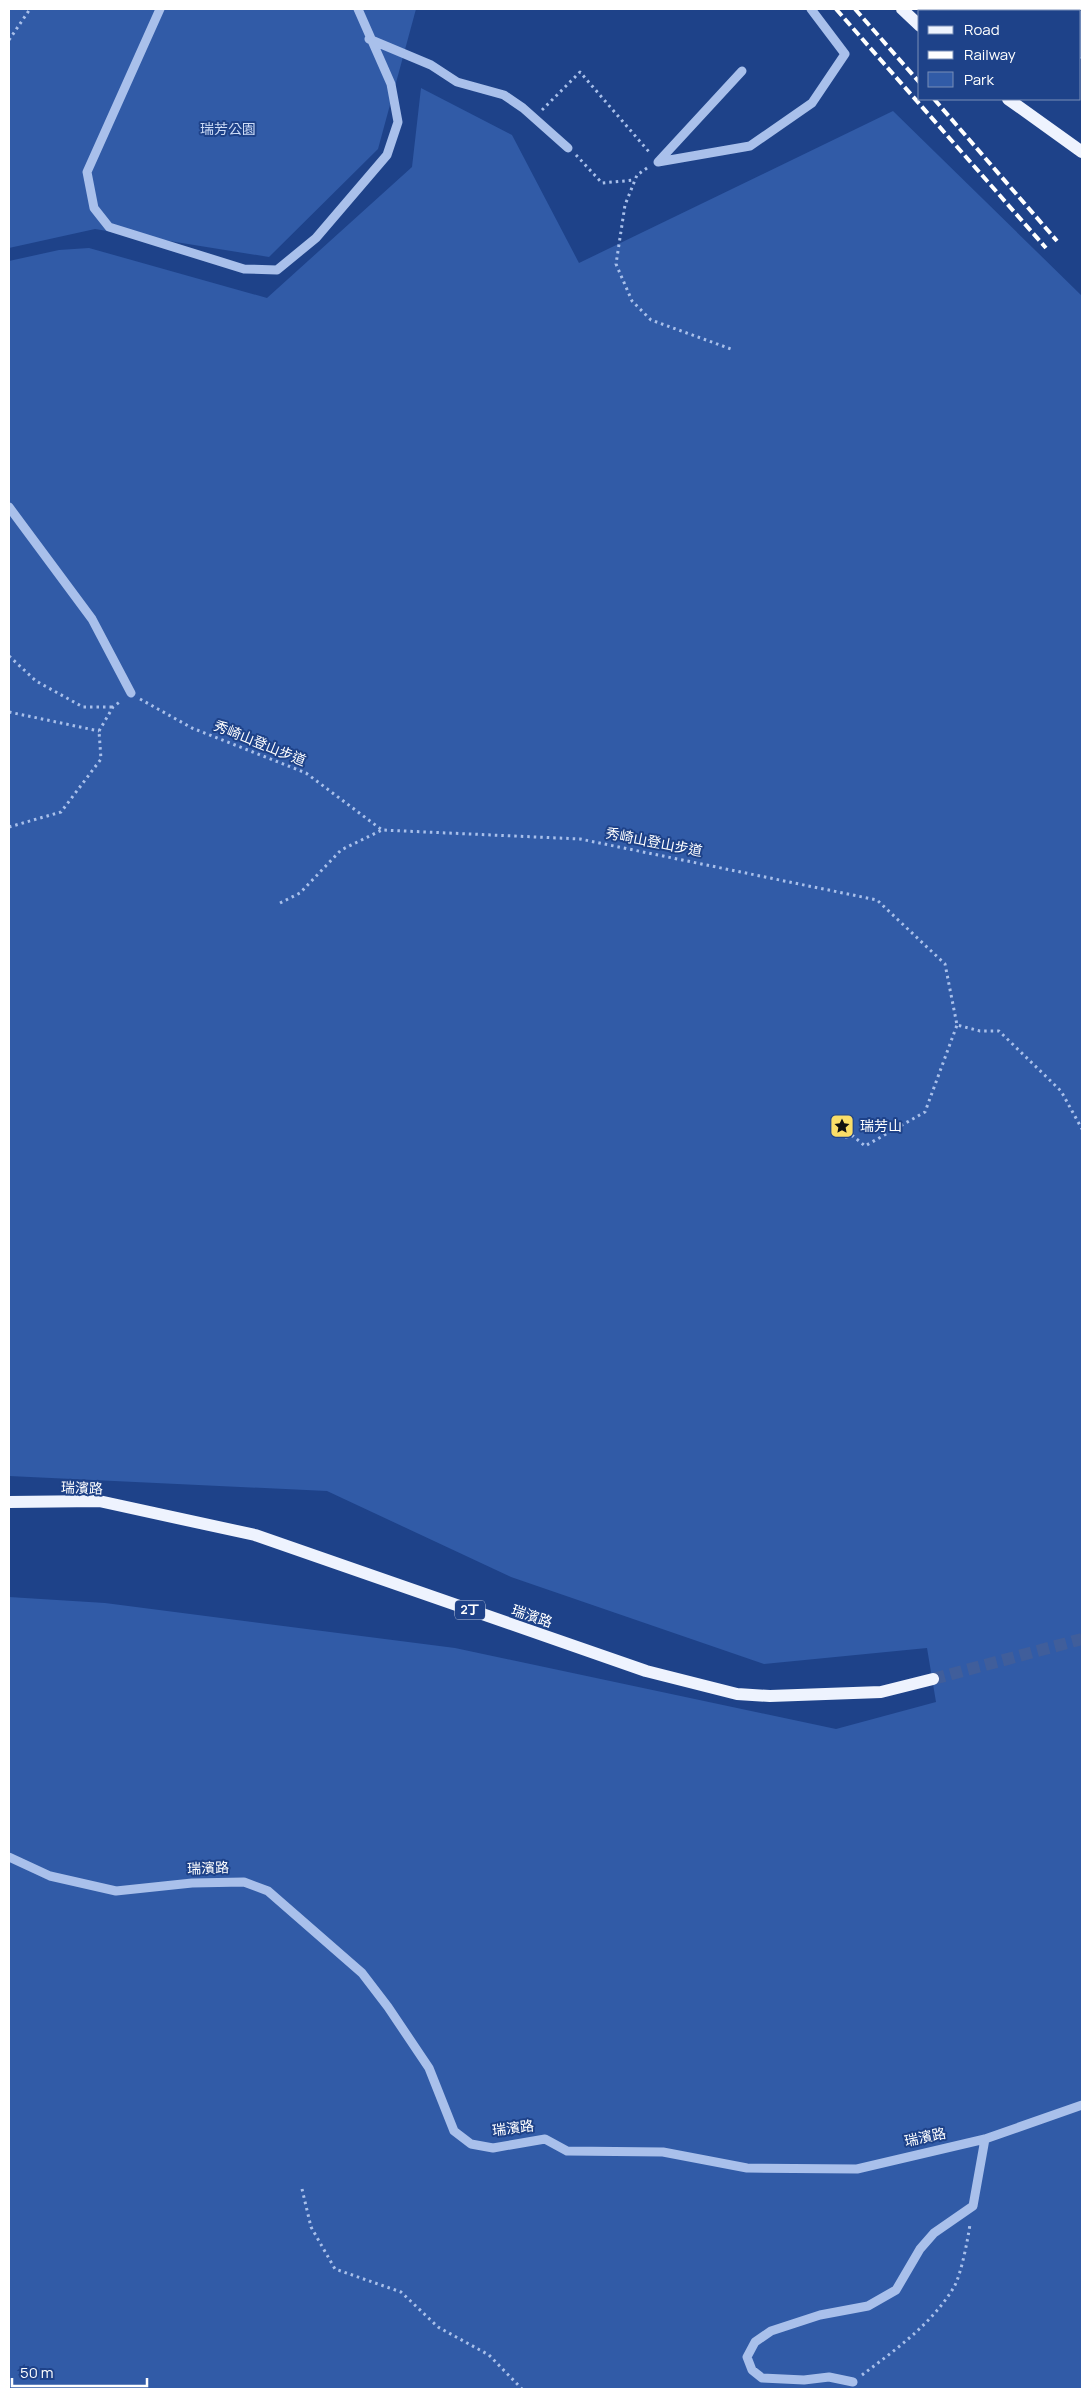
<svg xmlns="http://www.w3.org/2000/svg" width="1091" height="2398" font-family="Manrope,'Noto Sans TC',sans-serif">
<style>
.green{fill:#315ba7}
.water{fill:#375287;stroke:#9cbaed}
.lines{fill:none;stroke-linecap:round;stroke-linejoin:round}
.major-tunnel{stroke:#405e9b;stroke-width:12;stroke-dasharray:12 6;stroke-linecap:butt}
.path{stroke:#a9c0eb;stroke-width:3;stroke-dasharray:2.5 4;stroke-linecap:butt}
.minor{stroke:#a9c0eb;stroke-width:9}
.major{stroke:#eef3fe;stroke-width:12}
.rail{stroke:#fff;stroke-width:4;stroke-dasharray:9 4;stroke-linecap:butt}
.labels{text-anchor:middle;stroke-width:4;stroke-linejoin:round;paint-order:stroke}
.shield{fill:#1e4289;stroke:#bcc6dc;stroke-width:1}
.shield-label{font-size:12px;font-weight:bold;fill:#fff}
.park-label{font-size:14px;fill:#ceddf8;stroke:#1e4289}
.street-label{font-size:14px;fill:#fff;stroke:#1e4289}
.poi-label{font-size:14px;fill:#fff;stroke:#1e4289;text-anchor:start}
</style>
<rect width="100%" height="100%" fill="#1e4289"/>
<path class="green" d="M9,9H416L378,149L269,257L95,229L9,248Z
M421,88L512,135L579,263L893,111L1082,296V2389H9V1597L105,1603L455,1648L836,1729L936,1702L927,1648L764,1664L511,1577L327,1491L9,1476V261L59,250L89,248L267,298L412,167Z"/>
<path class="water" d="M1039,9H1082V60L1080,57V11H1042Z"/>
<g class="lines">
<path class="major-tunnel" d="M933,1679L1082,1639"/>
<path class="path" d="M9,40L30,9
M542,110L580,72L650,153
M576,155L602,183L635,180
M647,168L637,175L625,205L616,264L632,301L651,320L731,349
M9,656L36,681L83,707H113
M140,699L192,728L306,773L382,830L580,839L877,900L945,964L957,1025L980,1031H999L1061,1091L1082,1129
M9,712L99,731
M99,731L113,707L121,701
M9,827L61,812L101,759L99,731
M280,903L300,893L341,850L382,830
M845,1137L853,1136L865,1146L925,1112L957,1025
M302,2189L311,2227L335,2269L401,2292L438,2327L489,2355L522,2389
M862,2375C895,2350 932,2324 954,2287C961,2275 968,2239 970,2224"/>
<path class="minor" d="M160,9L87,172L94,208L109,227L244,269L277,270L316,238L387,155L398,122L391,84L358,9
M369,39L431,65L457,82L504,95L523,108L568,148
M742,71L658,162L750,146L812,103L845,54L811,9
M9,507L92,619L131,693
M9,1857L50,1876L116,1891L192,1883L244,1882L268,1891L362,1973L388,2007L429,2068L454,2131L471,2144L493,2148L545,2139L567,2151L663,2152L747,2168L857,2169L985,2139L1082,2105
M853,2382L829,2377L804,2380L762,2378L752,2370L747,2357L755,2342L771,2331L820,2315L868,2306L896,2290L920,2249L934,2233L973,2206L985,2139"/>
<path class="major" d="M902,9L920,26
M1008,99L1082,152
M9,1502L99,1501L255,1535L646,1671L737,1694L770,1696L881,1692L933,1679"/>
<path class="rail" d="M836,9L1046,248
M855,9L920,83
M934,99L1057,241"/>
</g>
<defs>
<g id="sight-square" transform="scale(1.25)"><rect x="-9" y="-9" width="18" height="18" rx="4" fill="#fade68" stroke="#1e4289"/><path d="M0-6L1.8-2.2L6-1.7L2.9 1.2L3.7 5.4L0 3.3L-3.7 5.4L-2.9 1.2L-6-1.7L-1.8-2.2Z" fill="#111"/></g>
</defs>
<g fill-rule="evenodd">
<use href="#sight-square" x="842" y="1126"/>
</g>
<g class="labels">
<rect class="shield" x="455" y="1600.5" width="30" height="19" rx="4"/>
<g class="shield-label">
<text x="470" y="1614">2丁</text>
</g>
<g class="park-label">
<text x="228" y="134">瑞芳公園</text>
</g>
<g class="street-label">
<text transform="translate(260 743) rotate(22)" y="5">秀崎山登山步道</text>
<text transform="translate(654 842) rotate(11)" y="5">秀崎山登山步道</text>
<text transform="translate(82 1488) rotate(2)" y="5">瑞濱路</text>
<text transform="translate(532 1616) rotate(19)" y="5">瑞濱路</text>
<text transform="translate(208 1868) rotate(-2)" y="5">瑞濱路</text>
<text transform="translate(513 2128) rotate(-7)" y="5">瑞濱路</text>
<text transform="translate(925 2137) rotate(-12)" y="5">瑞濱路</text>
</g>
<g class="poi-label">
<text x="860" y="1131">瑞芳山</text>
</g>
</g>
<rect width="1091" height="2398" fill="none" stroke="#ffffff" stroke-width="20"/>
<rect x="918" y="10" width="162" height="90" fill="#1e4289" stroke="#788eb8"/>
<rect x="928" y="26" width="25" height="8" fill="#eef3fe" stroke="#788eb8"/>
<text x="964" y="35" font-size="15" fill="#ffffff">Road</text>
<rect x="928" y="51" width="25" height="8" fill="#ffffff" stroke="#788eb8"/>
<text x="964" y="60" font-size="15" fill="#ffffff">Railway</text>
<rect x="928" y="72" width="25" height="15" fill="#315ba7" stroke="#788eb8"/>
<text x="964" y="85" font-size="15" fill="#ffffff">Park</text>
<path d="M12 2378v8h135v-8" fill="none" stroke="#ffffff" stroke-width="2.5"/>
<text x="20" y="2378" font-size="15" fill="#ffffff" stroke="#1e4289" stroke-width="4" paint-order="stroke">50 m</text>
</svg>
